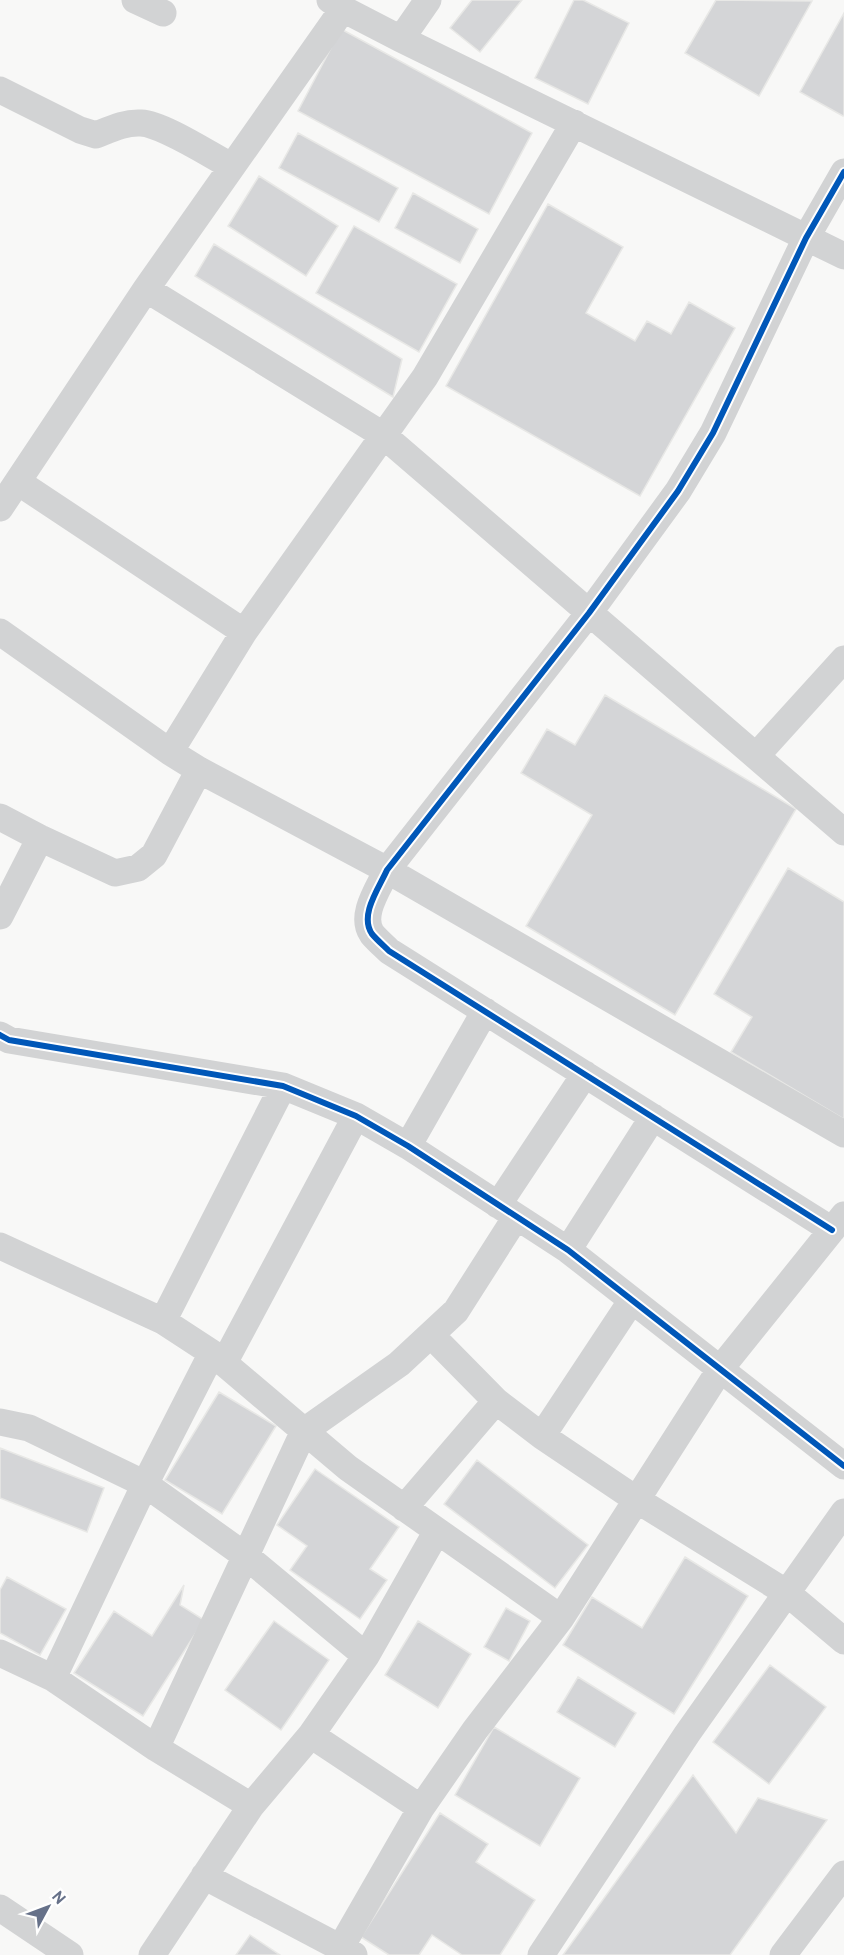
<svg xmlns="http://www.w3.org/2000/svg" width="844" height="1955" font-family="Overpass,sans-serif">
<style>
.building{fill:#d4d5d7;stroke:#e8e8e6;stroke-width:1.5}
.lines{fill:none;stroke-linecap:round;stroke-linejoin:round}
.minor{stroke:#d2d3d4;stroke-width:27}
.cycleway-casing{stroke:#fff;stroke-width:10}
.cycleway{stroke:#0057b8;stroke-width:6}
</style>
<rect width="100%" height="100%" fill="#f8f8f7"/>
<path class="building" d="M472,0H522L480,52L450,28Z
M574,0H583L629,23L588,104L535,78Z
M716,0L812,1L759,96L685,53Z
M844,13V115L843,116L800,92Z
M341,29L532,133L489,214L298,111Z
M298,133L398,188L379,222L279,168Z
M259,176L338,226L306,276L228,226Z
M413,193L478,229L460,263L395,228Z
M548,204L623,247L586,313L635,341L647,321L671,334L689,302L735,328L640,496L446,386Z
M354,226L457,284L419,352L316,293Z
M214,244L402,359L393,397L195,276Z
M605,695L796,809L675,1015L526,926L592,815L521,773L547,729L575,745Z
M788,868L844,902V1119L731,1052L752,1017L714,994Z
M219,1392L276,1426L222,1514L165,1480Z
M0,1448L104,1488L87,1532L0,1498Z
M477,1460L588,1545L555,1588L444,1504Z
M315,1469L399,1527L370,1569L387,1580L360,1619L290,1570L307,1546L277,1525Z
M685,1557L748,1596L674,1714L563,1645L592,1597L642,1628Z
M7,1577L66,1609L40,1655L0,1633V1590Z
M184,1585L180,1605L204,1620L143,1716L74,1673L114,1611L152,1636Z
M506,1608L530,1621L509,1661L484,1647Z
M274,1621L329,1660L281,1730L225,1690Z
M418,1621L471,1654L438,1708L385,1675Z
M770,1665L826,1707L769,1784L713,1742Z
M578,1677L636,1713L615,1747L557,1712Z
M494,1727L580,1778L540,1846L455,1795Z
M693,1775L736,1833L758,1798L827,1820L730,1955H563Z
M440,1813L488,1844L476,1862L535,1900L500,1955H462L432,1935L419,1955H389L361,1937Z
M250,1935L280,1955H236Z"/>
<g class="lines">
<path class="minor" d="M135,0L163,13
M330,0L343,9L401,39L844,256
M401,39L428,0
M0,90L80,130L96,135C111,129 125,122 141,123C163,124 210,155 231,166
M146,289L383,435L844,832
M18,482L244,632
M0,508L146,289L343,9
M0,632L170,752L199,770L387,870L844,1134
M170,752L244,632L425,377L574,123
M756,756L844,659
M0,817L40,838L115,873L138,868L154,855L199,770
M0,916L40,838
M0,1035L9,1040L283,1086L356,1116L408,1146L568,1250L844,1466
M408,1146L485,1011
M498,1205L585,1074
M832,1230L389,951C384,946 377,940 372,934C359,915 379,888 387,870L589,613L678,491L713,433L806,238L844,172
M0,1246L163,1321L212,1353L348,1468L561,1618
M568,1250L653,1117
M163,1321L283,1086
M431,1335L496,1401L542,1436L637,1500L787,1593L844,1641
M224,1363L356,1116
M0,1422L29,1428L145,1484L247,1557L366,1656
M542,1436L632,1300
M404,1508L496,1401
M0,1653L53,1678L156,1748L251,1806
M53,1678L145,1484L212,1353
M311,1735L421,1808
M156,1748L304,1431L399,1364L456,1311L516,1217
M204,1876L354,1955
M0,1908L70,1955
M341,1947L421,1808L475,1730L561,1618L721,1368L844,1215
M152,1955L251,1806L311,1735L366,1656L437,1531
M541,1955L687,1734L844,1512
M783,1955L844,1874"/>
<g class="cycleway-casing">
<path id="cycleway" d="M0,1035L9,1040L283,1086L356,1116L408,1146L568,1250L844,1466
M832,1230L389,951C384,946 377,940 372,934C359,915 379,888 387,870L589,613L678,491L713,433L806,238L844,172"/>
</g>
<use href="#cycleway" class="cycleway"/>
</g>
<g transform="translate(48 1907) rotate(49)" stroke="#ffffff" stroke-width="4.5" paint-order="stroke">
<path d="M0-4.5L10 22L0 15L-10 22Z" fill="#667189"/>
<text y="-9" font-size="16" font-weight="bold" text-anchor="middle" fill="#667189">N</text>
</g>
</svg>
